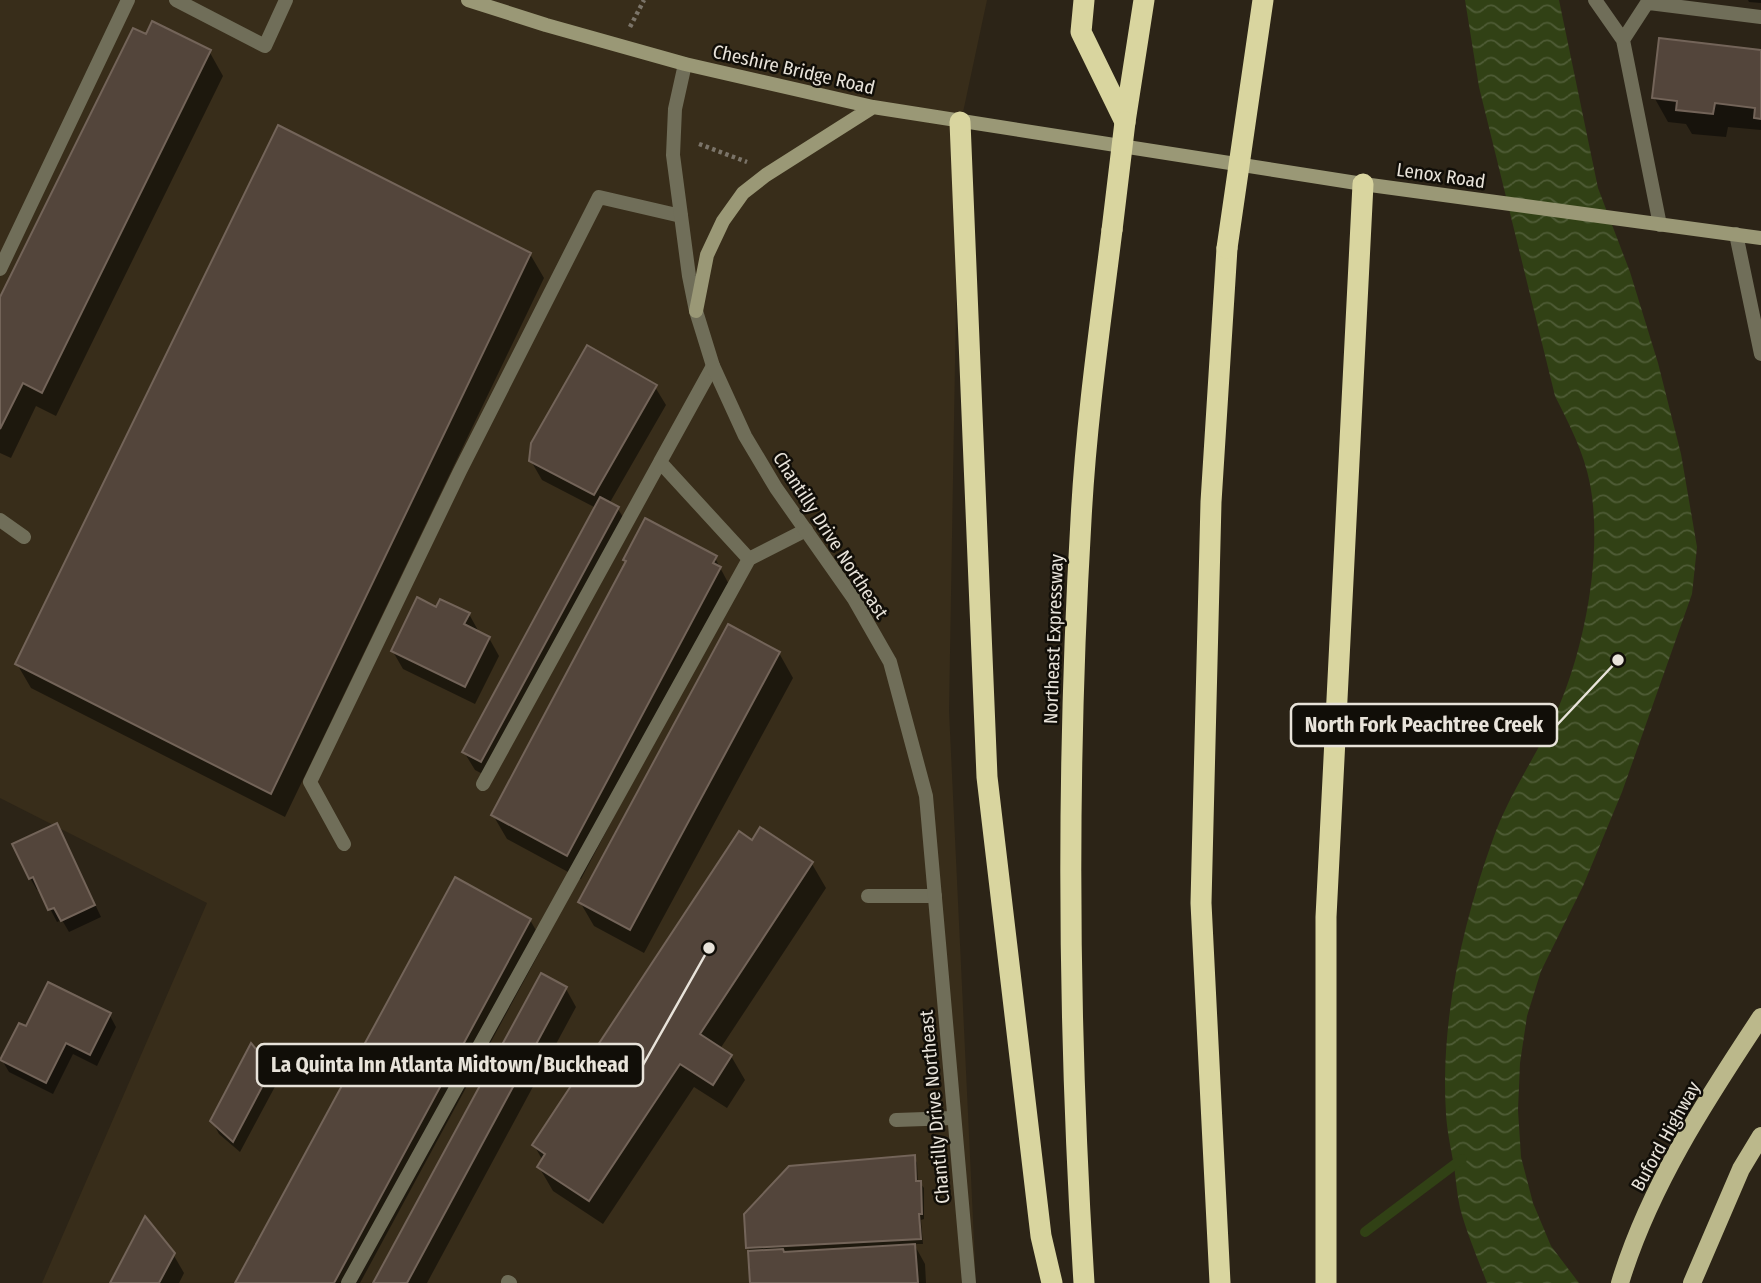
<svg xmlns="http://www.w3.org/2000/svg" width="1761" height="1283" font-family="'Fira Sans Condensed',sans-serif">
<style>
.built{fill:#382d1a}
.water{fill:url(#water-waves)}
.shadow{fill:#0007}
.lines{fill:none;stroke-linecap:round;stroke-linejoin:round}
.stream{stroke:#314115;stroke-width:10}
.building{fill:#53453b;stroke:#736459;stroke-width:2}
.path{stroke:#7b7469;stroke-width:4.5;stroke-dasharray:3.5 3.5;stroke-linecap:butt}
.service{stroke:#706e59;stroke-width:14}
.minor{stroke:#706e59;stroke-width:14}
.secondary{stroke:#9a9876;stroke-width:14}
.primary{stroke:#bbb88b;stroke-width:18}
.motorway{stroke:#d9d59f;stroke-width:21}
.motorway-bridge{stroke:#d9d59f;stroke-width:21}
.labels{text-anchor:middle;stroke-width:5;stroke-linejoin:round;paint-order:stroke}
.street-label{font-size:19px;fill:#e8e3da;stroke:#110e08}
.leader{fill:none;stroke:#e8e3da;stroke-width:2.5}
.callout-dot{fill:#e8e3da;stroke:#110e08;stroke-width:2.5}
.callout{fill:#110e08;stroke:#e8e3da;stroke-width:2.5}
.callout-label{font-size:21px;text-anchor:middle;font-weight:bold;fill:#e8e3da}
</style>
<defs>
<pattern id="water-waves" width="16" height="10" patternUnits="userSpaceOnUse" patternTransform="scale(1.75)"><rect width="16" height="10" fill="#314115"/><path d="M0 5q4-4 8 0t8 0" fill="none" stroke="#4f5c36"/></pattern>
</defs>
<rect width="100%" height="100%" fill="#2c2417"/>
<path class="built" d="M0,0H987L959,131L949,711L976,1283H42L207,903L0,798Z"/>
<path class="water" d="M1465,0H1559L1598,188L1630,272L1658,363L1681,454L1697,547L1692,594L1622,792L1583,886L1541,971L1527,1016L1520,1063L1518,1110L1521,1157L1533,1203L1551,1246L1579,1283H1487C1478,1259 1467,1234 1460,1208C1457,1195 1456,1180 1454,1166C1451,1149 1447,1131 1446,1114C1440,1023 1462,925 1493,839C1509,794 1537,755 1557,711C1585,647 1603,553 1590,484C1584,452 1569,424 1555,396L1479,87Z"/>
<path class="shadow" d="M1748,0H1761V3L1749,2Z
M146,36L209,51L223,76L56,416L36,406L11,458L0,453V301Z
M1761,51V130L1728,127L1726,137L1692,134L1686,124L1668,122L1654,97Z
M530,254L544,278L285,817L31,688L17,664Z
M655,387L666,405L609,504L618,509L629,527L492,779L475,770L464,752L596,508L542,480L531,461Z
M715,558L733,592L581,879L507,839L493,815L627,563L625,560Z
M437,609L469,614L480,634L489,638L499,656L475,704L403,669L392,650Z
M779,653L793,678L644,953L594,926L580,902Z
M63,837L101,917L69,932L62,920L57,922L40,889L37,890L30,878Z
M752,842L812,864L826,888L720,1049L731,1056L745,1080L727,1108L694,1087L603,1224L553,1191L539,1167L543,1161L534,1145Z
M530,920L544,944L360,1283H237Z
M566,989L576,1007L427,1283H375Z
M109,1014L116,1027L97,1066L73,1054L53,1094L9,1072L2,1060L27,1028Z
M271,1069L278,1081L240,1152L219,1134L212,1121Z
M914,1157L917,1163L918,1183H920L924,1188V1219L921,1220L923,1244H914L925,1264L926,1283H752L750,1251L747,1247Z
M173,1254L184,1273L179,1283H112Z"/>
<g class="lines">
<path class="stream" d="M1365,1232L1462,1159"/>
</g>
<path class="building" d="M152,21L211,50L42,393L23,383L0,429V297L133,28L146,34Z
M1659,38L1761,50V119L1754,118L1755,108L1715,103L1713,114L1676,110L1677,101L1652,98Z
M278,125L531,253L271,794L15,664Z
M587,345L657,385L594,495L529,461L531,443Z
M600,497L619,507L481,762L462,752Z
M645,518L717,556L713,563L721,567L567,856L491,815L626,561L623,560Z
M417,597L436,607L440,599L470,613L464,624L490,637L465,687L391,651Z
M728,624L780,652L630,930L578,902Z
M57,823L95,905L61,921L54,908L48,910L33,877L29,879L12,844Z
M760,827L813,862L700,1034L732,1055L713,1085L680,1064L589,1201L537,1167L545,1154L532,1145L739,831L752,840Z
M455,877L531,919L334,1283H235Z
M541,973L567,987L407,1283H373Z
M48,982L111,1013L90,1055L66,1043L46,1083L0,1060L19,1023L26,1026Z
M251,1043L272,1068L233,1142L210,1121Z
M915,1155L916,1181H921L922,1214H919L921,1239L746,1248L744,1214L789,1166Z
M145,1216L175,1253L159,1283H110Z
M915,1244L918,1283H750L748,1251L783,1249L784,1252Z"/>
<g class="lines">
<path class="path" d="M630,27L644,0
M699,144L747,162"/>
<path class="service" d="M176,0L265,46L286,0
M1736,234L1761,354
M0,269L128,0
M660,462L713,366
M0,520L24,537
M483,784L660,462L749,559
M344,844L310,782L460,471L599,197L681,216
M868,896H935
M896,1120L954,1118
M508,1282L510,1283
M348,1283L749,559L806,530"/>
<path class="minor" d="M1595,0L1623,40L1660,225
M1649,3L1761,17
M1623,40L1649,0
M685,64L675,109L673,155L689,276L696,311L713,366L745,436L776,488L854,599L890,662L926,796L969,1283"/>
<path class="secondary" d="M468,0L546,25L685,64L873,107L1363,184L1761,238
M696,311L707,255L723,221L743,193L766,175L873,107"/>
<path class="primary" d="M1620,1283C1649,1187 1706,1100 1761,1017
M1692,1283L1741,1169L1761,1136"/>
<path class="motorway" d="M1084,0L1081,32L1125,122
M960,122L987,777L1041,1236L1052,1283
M1125,122L1144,0
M1084,1283C1068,1029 1066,774 1081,520C1086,423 1100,326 1112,230
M1220,1283L1201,903L1211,502L1227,248
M1326,1283V917L1363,184"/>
<path class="motorway-bridge" d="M1112,230L1125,122
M1227,248L1263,0"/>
</g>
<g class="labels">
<g class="street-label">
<text transform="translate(794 69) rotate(13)" y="7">Cheshire Bridge Road</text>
<text transform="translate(1441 175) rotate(8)" y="7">Lenox Road</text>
<text transform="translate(831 535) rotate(57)" y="7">Chantilly Drive Northeast</text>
<text transform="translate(1053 639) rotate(-88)" y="7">Northeast Expressway</text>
<text transform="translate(934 1107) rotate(-95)" y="7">Chantilly Drive Northeast</text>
<text transform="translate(1665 1136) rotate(-61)" y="7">Buford Highway</text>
</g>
</g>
<path class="leader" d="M1618 660L1557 725M709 948L643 1065"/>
<g class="callout-dot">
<circle cx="1618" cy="660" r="7"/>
<circle cx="709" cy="948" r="7"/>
</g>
<g class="callout">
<rect x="1291" y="704" width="266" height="42" rx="7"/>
<rect x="257" y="1044" width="386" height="42" rx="7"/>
</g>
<g class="callout-label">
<text x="1424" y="732">North Fork Peachtree Creek</text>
<text x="450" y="1072">La Quinta Inn Atlanta Midtown/Buckhead</text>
</g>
</svg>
